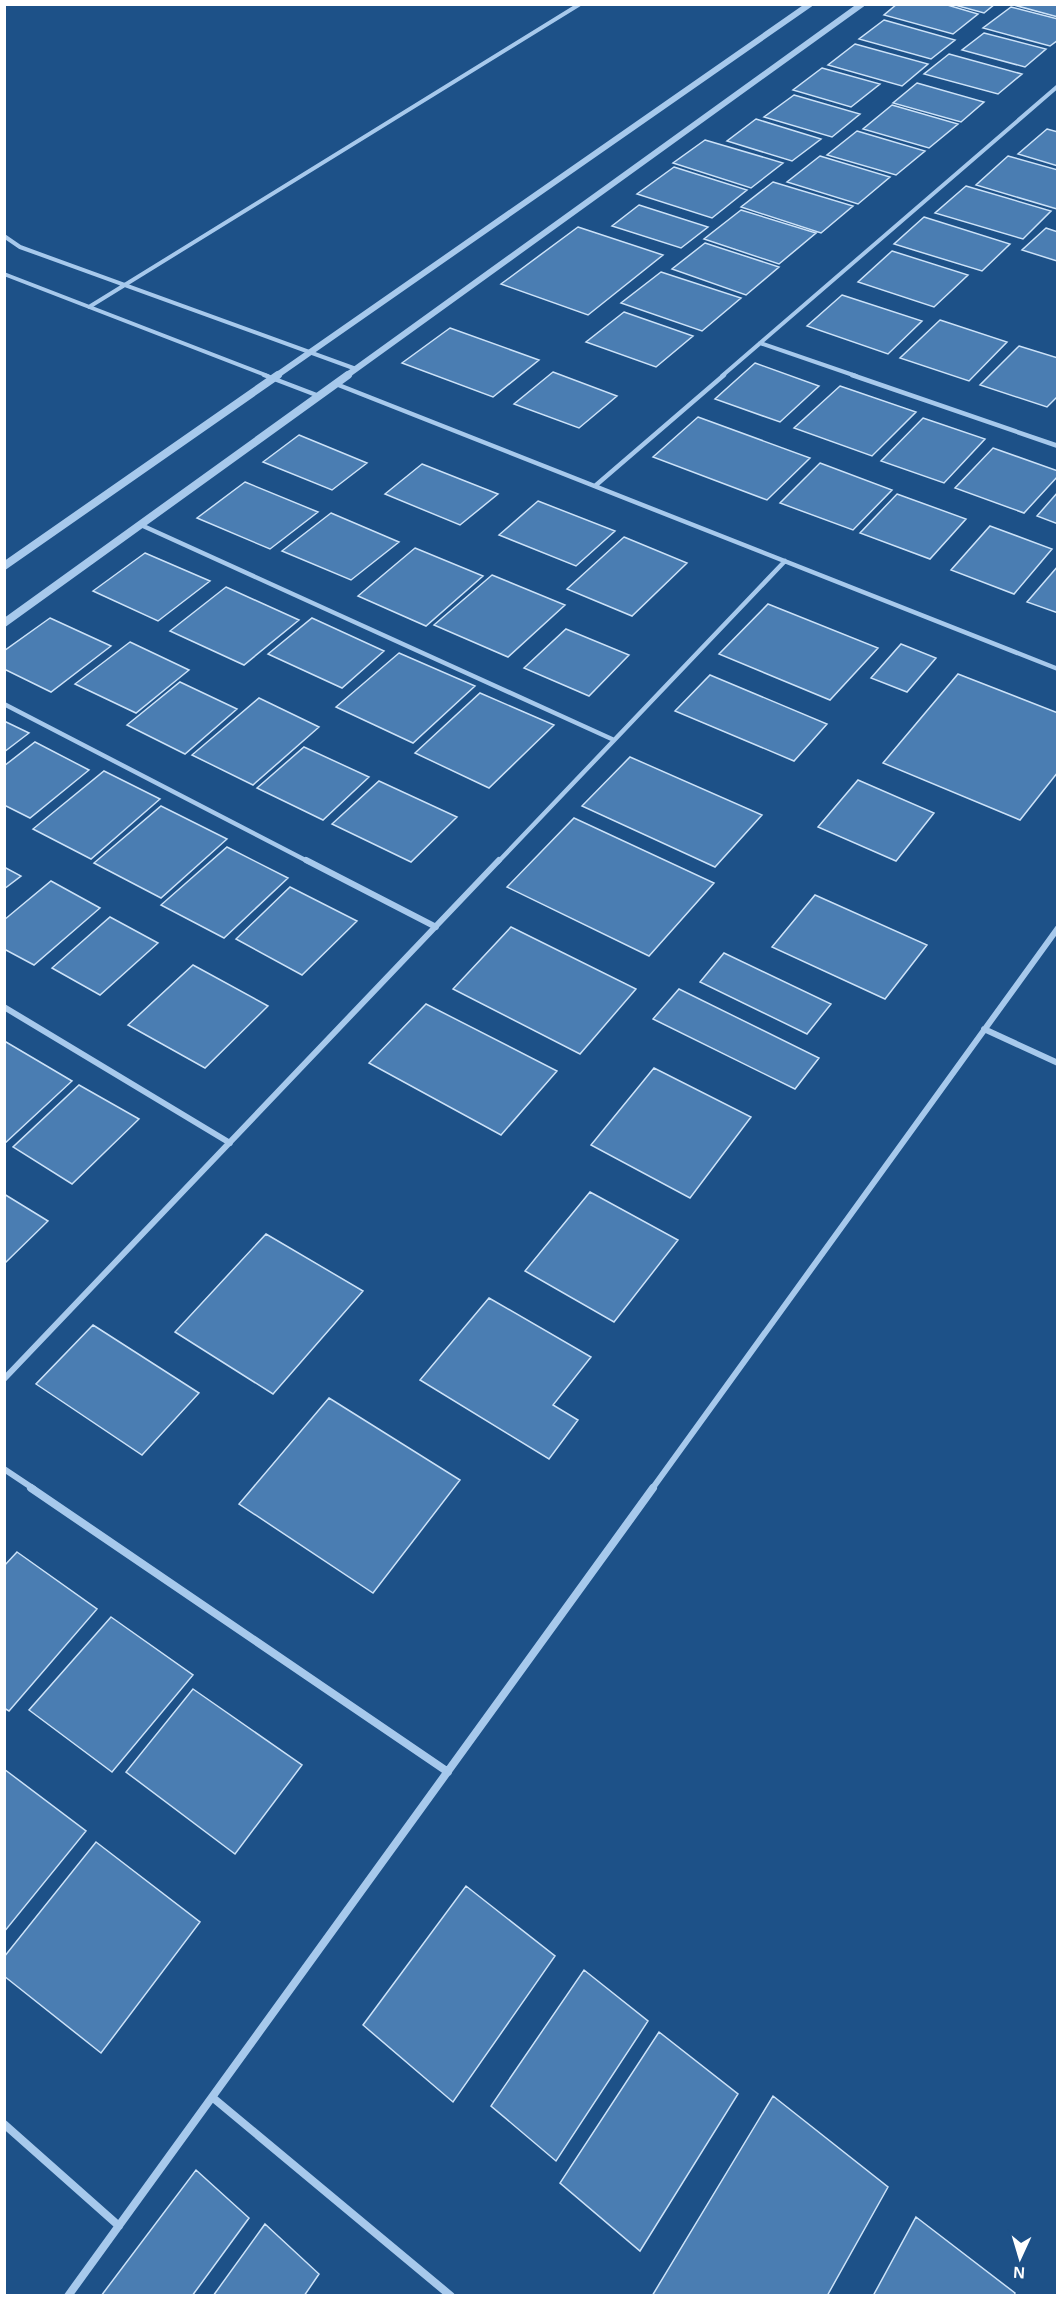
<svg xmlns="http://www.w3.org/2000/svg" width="1062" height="2300" font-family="Arial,sans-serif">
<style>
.building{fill:#4a7db2;stroke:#cce2f8;stroke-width:1.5}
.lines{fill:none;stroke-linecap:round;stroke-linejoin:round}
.minor-far3{stroke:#a7c9ec;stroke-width:4}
.minor-far2{stroke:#a7c9ec;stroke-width:4.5}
.minor-far1{stroke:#a7c9ec;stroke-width:6}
.minor{stroke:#a7c9ec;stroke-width:8}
.tertiary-far1{stroke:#a7c9ec;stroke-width:6}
.tertiary{stroke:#a7c9ec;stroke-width:8}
</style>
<rect width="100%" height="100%" fill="#1d5188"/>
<path class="building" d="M897,4H944L978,14L953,34L884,15Z
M951,4H995L984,13Z
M1010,4H1058V17Z
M1011,7L1058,19V40L1050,46L983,28Z
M884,20L955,40L931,59L859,39Z
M984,33L1046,49L1025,67L962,50Z
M855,44L928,64L902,86L828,65Z
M949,54L1022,74L998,94L924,74Z
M822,68L880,84L851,107L793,90Z
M917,83L984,102L961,122L893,103Z
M794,95L860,114L832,137L764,117Z
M892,105L958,124L929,148L863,129Z
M756,119L821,139L792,161L727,141Z
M1047,129L1058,132V166L1018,154Z
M857,131L925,151L896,175L827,155Z
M705,140L783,163L751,188L673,163Z
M820,156L890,177L858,204L787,182Z
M1008,156L1058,170L1057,209L976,185Z
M674,167L747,190L712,218L637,194Z
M773,182L853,206L821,233L741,207Z
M966,186L1051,211L1023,239L935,213Z
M639,205L708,227L681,248L612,226Z
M741,210L816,233L779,264L704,239Z
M924,217L1010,244L982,271L894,244Z
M578,227L663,255L588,315L501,284Z
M1046,228L1058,232L1057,261L1022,250Z
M705,243L779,267L746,295L672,269Z
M892,251L968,275L934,307L858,282Z
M661,272L741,298L702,331L621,303Z
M842,295L922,321L888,354L807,326Z
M624,312L693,336L656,367L586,342Z
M940,320L1007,342L969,381L900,358Z
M450,328L539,360L493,397L402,363Z
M1019,346L1058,358V396L1047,407L980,385Z
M755,363L819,386L780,422L715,399Z
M553,372L617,396L579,428L514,404Z
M840,386L916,412L872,456L794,428Z
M698,417L810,458L767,500L653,457Z
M923,418L985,439L944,483L881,461Z
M299,435L367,463L332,490L263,462Z
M993,448L1058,471V476L1024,513L955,488Z
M820,463L892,490L853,530L780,503Z
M422,464L498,494L460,525L385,494Z
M245,482L318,512L270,549L197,518Z
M1058,492V524L1037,516Z
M897,494L966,519L930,559L860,533Z
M538,501L615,531L576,566L499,535Z
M331,513L399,542L351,580L282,551Z
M990,526L1052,549L1014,594L951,570Z
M624,537L687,563L632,616L567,589Z
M415,548L483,576L426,626L358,596Z
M145,553L210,581L158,621L93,591Z
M1058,566V613L1027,602Z
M492,575L565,605L508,657L434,625Z
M226,587L299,620L244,665L170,631Z
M768,604L878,648L830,700L719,654Z
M50,618L111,646L51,692L4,669V651Z
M312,618L384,651L342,688L268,654Z
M566,629L629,655L589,696L524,668Z
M130,642L189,670L136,713L75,684Z
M901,644L936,658L907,692L871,678Z
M399,653L475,686L413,743L336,707Z
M958,674L1058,713V772L1020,820L883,763Z
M710,675L827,724L794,761L675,711Z
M180,682L237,709L185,754L127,725Z
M480,693L554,725L489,788L415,753Z
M259,698L319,727L253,785L192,755Z
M4,721L29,733L4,752Z
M35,742L89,770L30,818L4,805V766Z
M304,747L369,777L323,820L257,788Z
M630,757L762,815L715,867L582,806Z
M104,771L160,799L91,859L33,829Z
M858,780L934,813L896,861L818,827Z
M379,781L457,817L411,862L332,824Z
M161,806L227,839L161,898L94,863Z
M574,818L714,883L649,956L507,887Z
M227,847L288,878L224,938L161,905Z
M4,867L21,876L4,889Z
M51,881L100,908L34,965L4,949V920Z
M290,887L357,921L302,975L236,939Z
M815,895L927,945L885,999L772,947Z
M110,917L158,943L100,995L52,968Z
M511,927L636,989L580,1054L453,989Z
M724,953L831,1004L807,1034L700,982Z
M193,965L268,1006L205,1068L128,1025Z
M679,989L819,1058L795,1089L653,1019Z
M426,1004L557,1071L501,1135L369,1063Z
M6,1042L72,1081L4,1144V1044Z
M654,1068L751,1117L690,1198L591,1145Z
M79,1085L139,1119L72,1184L13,1147Z
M590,1192L678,1240L614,1322L525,1271Z
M4,1194L48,1221L4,1264Z
M266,1234L363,1291L273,1394L175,1332Z
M489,1298L591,1357L553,1405L578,1420L549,1459L420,1380Z
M93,1325L199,1393L142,1455L36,1384Z
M329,1398L460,1480L373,1593L239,1504Z
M17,1552L97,1609L9,1711L4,1708V1566Z
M111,1617L193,1675L112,1772L29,1710Z
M193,1689L302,1765L235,1854L126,1772Z
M4,1769L86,1831L4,1932Z
M96,1842L200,1922L101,2053L4,1976V1957Z
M466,1886L555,1956L453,2102L363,2025Z
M584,1970L648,2021L556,2161L491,2106Z
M659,2032L738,2094L640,2251L560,2183Z
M773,2096L888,2187L827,2296H652Z
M196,2170L249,2218L192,2296H101Z
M916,2217L1015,2293L1014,2296H873Z
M265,2224L319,2274L304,2296H213Z"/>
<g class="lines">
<path class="minor-far3" d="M4,236L20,247L356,369
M4,274L268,376
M89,307L580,4
M760,343L856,376
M722,376L1058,86"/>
<path class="minor-far2" d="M264,375L319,396
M852,375L1058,446
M336,384L1058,669
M595,486L724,375
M141,525L614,740
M4,704L309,862
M498,862L785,561"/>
<path class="minor-far1" d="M306,860L436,927
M4,1007L230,1143
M984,1029L1058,1063
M4,1379L499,860
M4,1469L34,1489
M652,1489L1058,928"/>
<path class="minor" d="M31,1488L448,1772
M212,2097L451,2296
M4,2124L119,2226
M68,2296L653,1488"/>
<path class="tertiary-far1" d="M276,376L810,4
M346,376L862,4"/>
<path class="tertiary" d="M4,566L278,375
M4,623L348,375"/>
</g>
<rect width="1062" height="2300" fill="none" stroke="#ffffff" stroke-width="12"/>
<g transform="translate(1020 2258) rotate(184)" stroke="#1d5188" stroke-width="4.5" paint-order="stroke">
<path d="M0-4.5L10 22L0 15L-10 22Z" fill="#ffffff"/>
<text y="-9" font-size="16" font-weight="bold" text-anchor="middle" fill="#ffffff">N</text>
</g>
</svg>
